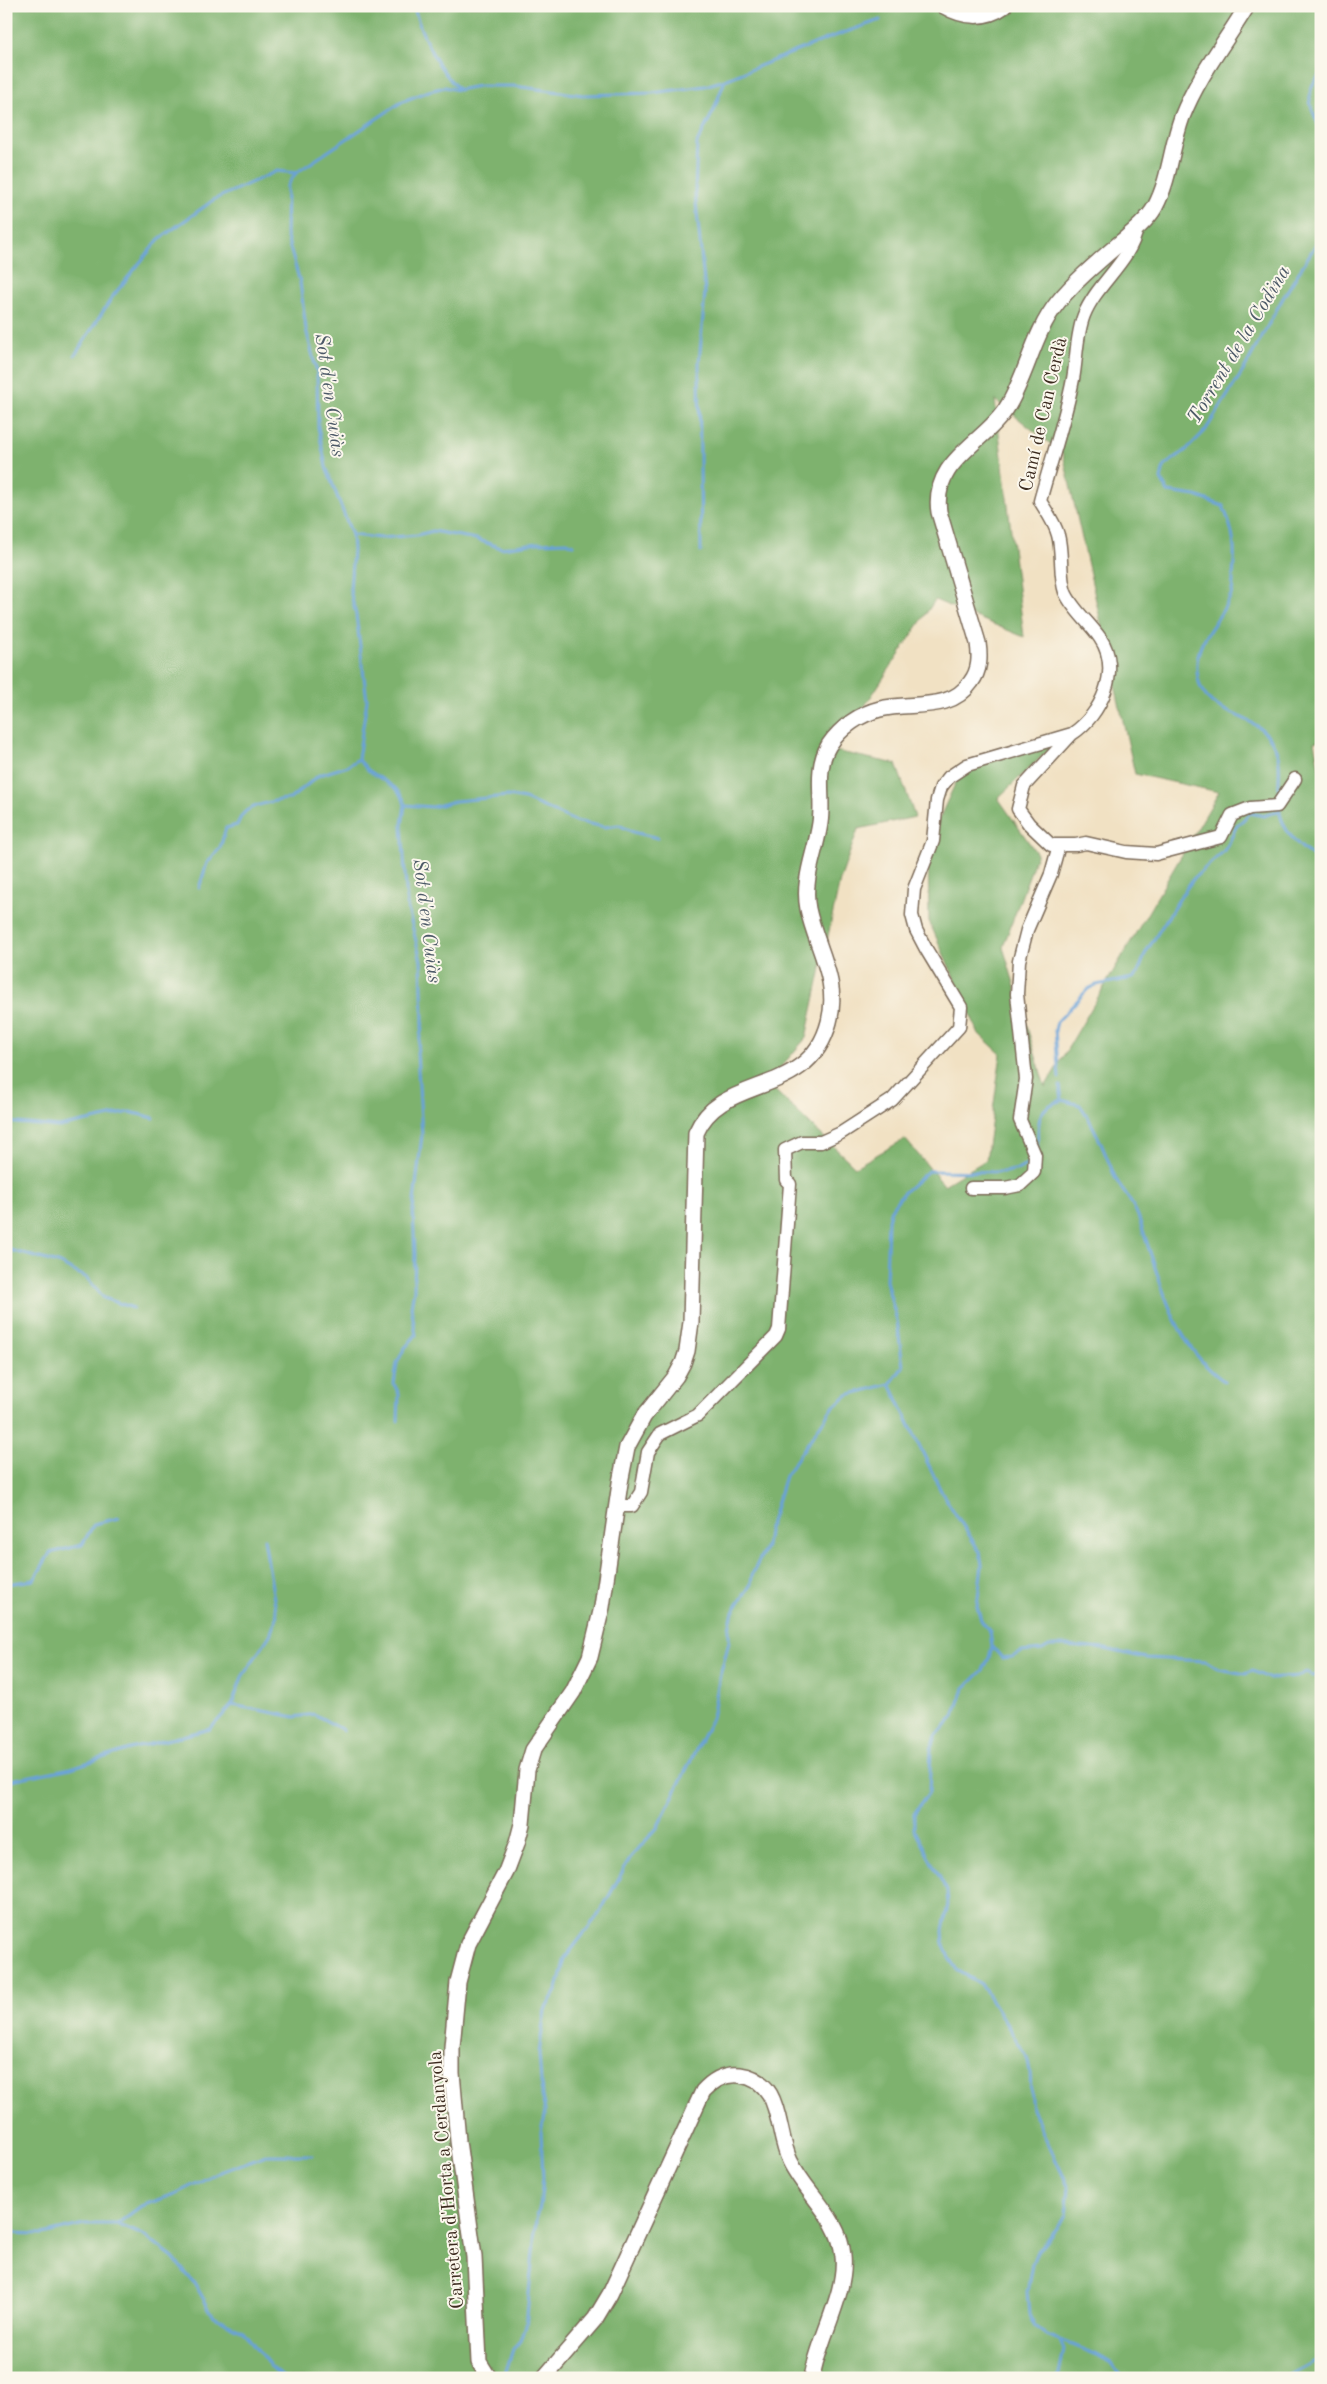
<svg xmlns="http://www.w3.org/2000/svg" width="1327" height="2384" font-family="'Old Standard TT',serif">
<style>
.forest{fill:#7eb26e;stroke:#5c6e46;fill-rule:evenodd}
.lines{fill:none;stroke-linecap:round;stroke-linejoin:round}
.stream{stroke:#69a2d8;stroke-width:3}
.minor-casing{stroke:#7b6a58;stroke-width:15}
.tertiary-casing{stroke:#7b6a58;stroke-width:18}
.minor{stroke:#fff;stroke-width:12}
.tertiary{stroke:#fff;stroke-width:15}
.labels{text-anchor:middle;stroke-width:4;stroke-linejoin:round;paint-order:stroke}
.street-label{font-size:19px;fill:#3b2a1e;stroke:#fbf7ec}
.water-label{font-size:20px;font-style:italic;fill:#4d5a68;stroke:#fbf7ec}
</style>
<rect width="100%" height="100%" fill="#fbf7ec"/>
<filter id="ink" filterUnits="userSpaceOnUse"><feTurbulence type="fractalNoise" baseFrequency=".02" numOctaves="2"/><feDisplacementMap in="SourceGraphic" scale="10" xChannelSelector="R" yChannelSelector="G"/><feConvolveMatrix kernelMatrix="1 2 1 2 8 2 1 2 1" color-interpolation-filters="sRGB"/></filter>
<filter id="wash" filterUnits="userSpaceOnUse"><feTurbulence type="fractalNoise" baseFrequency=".0096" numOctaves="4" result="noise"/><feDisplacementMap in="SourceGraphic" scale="20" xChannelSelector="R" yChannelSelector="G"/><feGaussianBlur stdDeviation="1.12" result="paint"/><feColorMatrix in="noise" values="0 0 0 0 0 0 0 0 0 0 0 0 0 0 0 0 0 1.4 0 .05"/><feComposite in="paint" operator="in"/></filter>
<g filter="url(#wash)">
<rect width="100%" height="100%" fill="#f1e1c3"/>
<path class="forest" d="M6,6H1321V740L1314,742L1321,778V2378H6ZM995,400L1063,454L1135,774L1219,792L1045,1087L1003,947L1037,854L998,798L1057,742L961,771L928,843L929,921L979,1034L1001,1054L986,1160L944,1185L905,1139L855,1167L767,1083L806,1038L840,880L858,829L915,817L896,764L835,751L935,600L1024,637Z"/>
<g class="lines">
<path class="stream" d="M414,7C422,38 436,65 458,89
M1321,74C1302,92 1311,109 1321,130
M75,355L113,296L159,239L215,199L277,171L296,173
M352,535L381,538L417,535L433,531L476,539L501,548L538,543L567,542L573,545
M701,552L699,364L705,292L695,192L697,143L713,112L725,80
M1279,794C1278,782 1281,767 1278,756C1265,705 1206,724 1198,678C1191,641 1218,626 1231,595C1233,590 1233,582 1233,576C1236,548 1234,532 1223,506L1196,496L1168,492L1161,479L1164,466L1186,450L1205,431L1243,371L1283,298L1321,236
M405,805L433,807L455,801L508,796L525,799L575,821L605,827L619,825L633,832L658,838
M1279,808C1282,833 1301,849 1321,862
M199,888L207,863L220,848L226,828L237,825C239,821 241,815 245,812C252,805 281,799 290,799L319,775L348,766L358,759
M1059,1078L1055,1030L1057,1022L1088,989L1096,985L1133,978L1138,973L1146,952L1183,893L1194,878L1223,852L1229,843L1236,827L1250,813L1264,816L1277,811
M1060,1086L1062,1100
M6,1122L59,1127L130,1112L154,1118
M1037,1149C1040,1123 1033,1109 1062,1100L1080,1105C1096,1128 1104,1151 1115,1177C1121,1190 1133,1202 1138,1216C1159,1274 1171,1344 1224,1381
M6,1249L58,1263L87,1278L104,1298L133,1308
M890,1384L942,1493L980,1552L982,1565L977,1606L981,1620L990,1632L992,1646L989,1658L983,1670L964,1689L954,1716L936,1736L931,1749L929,1792L914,1814V1829L947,1891L948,1904L943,1931L944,1945L949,1958L957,1970L981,1984L1026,2055C1033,2072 1029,2090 1032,2109L1069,2188L1066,2216L1037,2251L1032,2264L1027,2292L1029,2314L1035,2326L1047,2335L1099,2356L1111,2363L1122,2378
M890,1384L903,1367L897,1320L886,1281L888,1220L891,1209L902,1194L928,1171L1005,1172L1019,1169L1029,1163
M398,1421L399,1394L394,1384L397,1363L404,1349L416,1335L411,1307L414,1290L415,1254L413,1210L422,1135L417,1053L423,1021L421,961L407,905L402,825L405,805L403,798L395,788L368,770L358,759L367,700L356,615L350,590L353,550L352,535L326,467L318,427L317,373L306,329L300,282L286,234L287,186L296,173L403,101L429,91L445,87L458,90L478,86H514L583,95L652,93L705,86L725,80L829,38L880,20
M6,1584L34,1580L50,1553L82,1545L94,1524L119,1518
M992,1646L1002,1658L1012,1657L1021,1652L1042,1650L1049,1646H1066L1105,1649L1146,1658L1206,1661L1219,1669L1246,1674L1253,1671L1270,1679C1282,1674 1296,1680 1306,1673L1312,1676L1321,1675
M232,1705L295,1717L314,1714L343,1730
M6,1781L71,1768L130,1749L210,1729L232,1705L242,1677L270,1635L277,1617L264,1539
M117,2224L141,2206L175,2194L217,2173L266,2155H312
M6,2233L43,2234L84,2224H117L143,2235L173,2258L195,2284L214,2317L243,2331L271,2367L284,2378
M506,2371L513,2349L521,2341L526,2326L536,2220L540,2207L543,2178L541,2132L545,2111L542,2096L539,2053L545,2010L557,1989L565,1958L599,1914L630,1858L657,1828L712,1718L720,1675L729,1642V1628L733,1612L751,1584L752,1575L766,1546L768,1532L785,1476L832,1408L847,1395L890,1384
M1058,2378L1064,2350L1060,2341
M1284,2378L1321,2358"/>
</g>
</g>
<g filter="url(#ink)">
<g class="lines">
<g class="minor-casing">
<path id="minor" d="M1071,735L1024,786L1018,809L1029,824L1051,845H1076L1086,843L1126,852L1156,854L1221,837L1232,815L1250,808L1277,806L1295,779
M971,1188H1005L1020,1185L1034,1172L1035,1155L1020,1120L1026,1079L1017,994L1019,961L1027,930L1051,874L1059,845
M617,1506H632L641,1492L648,1452L660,1434L698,1415L776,1336L779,1329L790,1184L786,1180L785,1150L802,1142H821L841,1133L892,1100L959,1027L961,1007L926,949L916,930L912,915L914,889L933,841L937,800L941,787L949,777L967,765L1072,734C1101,715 1122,670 1100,638C1090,623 1072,609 1065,592C1059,575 1063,553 1058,535C1055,523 1046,511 1040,501C1051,460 1065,421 1073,379C1077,358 1076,335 1084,315C1097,283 1131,261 1137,228"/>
</g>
<g class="tertiary-casing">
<path id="tertiary" d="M944,6C963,17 985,20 1004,6
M489,2378L479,2362L474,2257L458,2141L452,2073V2047L458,1982L468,1944L506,1872L517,1843L522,1824L527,1770L533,1750L573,1692L590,1657L602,1607L620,1483L627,1447L644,1416L676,1376L683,1363L687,1351L691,1322L696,1133C721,1073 809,1100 829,1022C840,980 816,948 808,909C802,879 816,852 820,823C824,797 814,770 829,745C841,727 860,714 880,709C912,701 950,713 971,682C980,670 980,657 978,643L939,512C931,459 987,443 1009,404C1028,371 1034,332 1058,302C1076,280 1099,261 1121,242C1133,232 1147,221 1155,207C1170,179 1171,147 1182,117C1198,76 1225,43 1247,6
M544,2378L595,2319L610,2294L703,2091C713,2080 725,2073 740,2075C784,2081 775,2131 790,2161C806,2194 840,2218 843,2256C847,2293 818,2339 812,2378"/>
</g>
<use href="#minor" class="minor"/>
<use href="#tertiary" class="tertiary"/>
</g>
</g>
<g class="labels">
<g class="street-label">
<text transform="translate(1042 414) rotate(-77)" y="7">Camí de Can Cerdà</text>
<text transform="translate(445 2180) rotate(-95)" y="7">Carretera d'Horta a Cerdanyola</text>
</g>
<g class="water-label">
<text transform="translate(1238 344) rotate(-59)" y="7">Torrent de la Codina</text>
<text transform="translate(331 395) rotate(82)" y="7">Sot d'en Cuiàs</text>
<text transform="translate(428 921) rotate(83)" y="7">Sot d'en Cuiàs</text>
</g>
</g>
<rect width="1327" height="2384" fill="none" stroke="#fbf7ec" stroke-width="25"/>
</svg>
